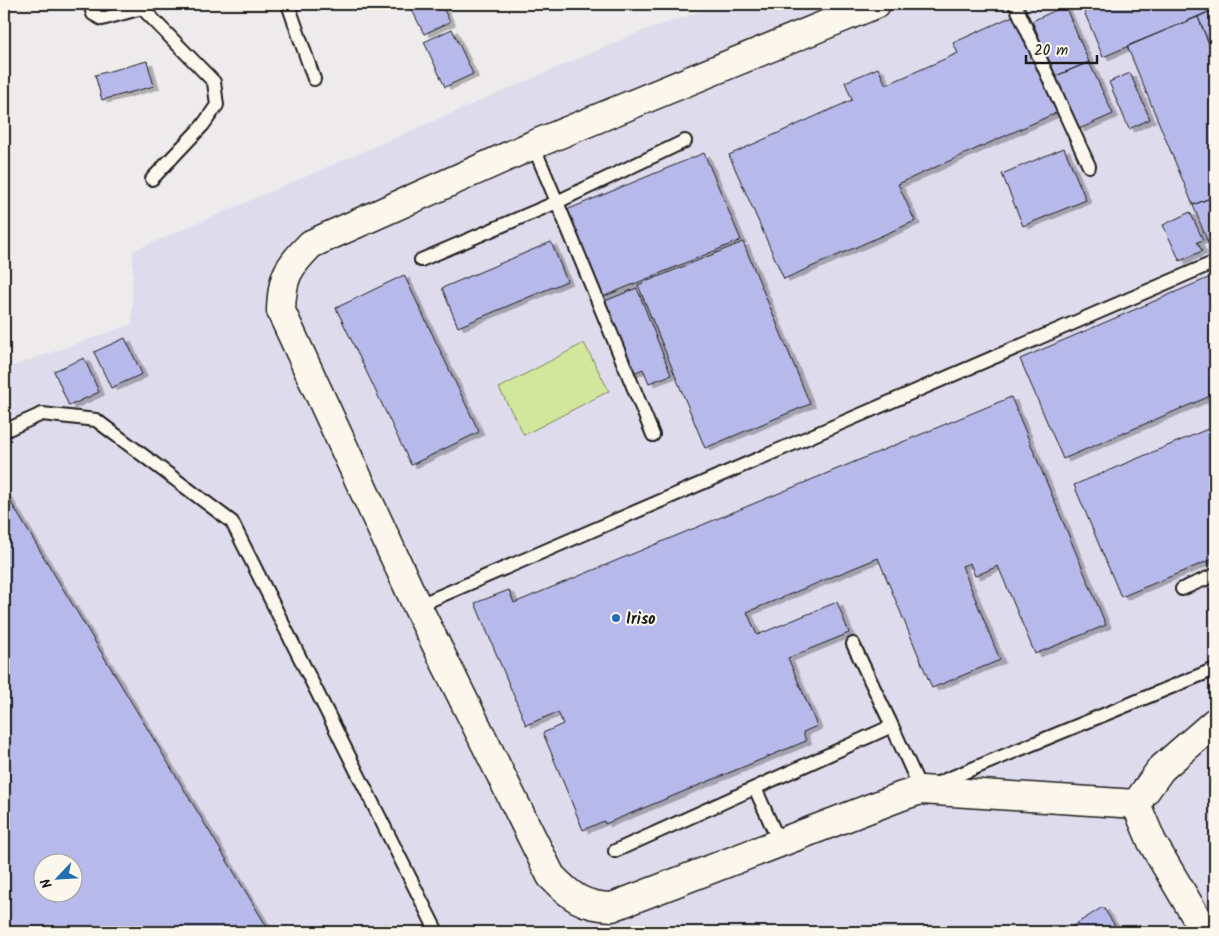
<svg xmlns="http://www.w3.org/2000/svg" width="1219" height="936" font-family="Kalam,sans-serif">
<style>
.built{fill:#dedcec;fill-rule:evenodd}
.green{fill:#d2e79c;stroke:#77825c}
.building{fill:#b8b9eb;stroke:#1c1c1c;fill-rule:evenodd;filter:url(#shadow)}
.lines{fill:none;stroke-linecap:round;stroke-linejoin:round}
.service-casing{stroke:#1c1c1c;stroke-width:16}
.tertiary-casing{stroke:#1c1c1c;stroke-width:31}
.service{stroke:#fbf7ec;stroke-width:12}
.tertiary{stroke:#fbf7ec;stroke-width:28}
.poi-dot{fill:#1f6fb2;stroke:#fbf7ec;stroke-width:2}
.labels{text-anchor:middle;stroke-width:4;stroke-linejoin:round;paint-order:stroke}
.poi-label{font-size:16px;font-weight:bold;fill:#1c1c1c;stroke:#fbf7ec;text-anchor:start}
</style>
<defs>
<filter id="shadow"><feDropShadow dx="5.5" dy="3" stdDeviation="0" flood-color="#0004"/></filter>
</defs>
<rect width="100%" height="100%" fill="#eeebec"/>
<filter id="ink" filterUnits="userSpaceOnUse"><feTurbulence type="fractalNoise" baseFrequency=".02" numOctaves="2"/><feDisplacementMap in="SourceGraphic" scale="10" xChannelSelector="R" yChannelSelector="G"/><feConvolveMatrix kernelMatrix="1 2 1 2 8 2 1 2 1" color-interpolation-filters="sRGB"/></filter>
<g filter="url(#ink)">
<path class="built" d="M722,4H1215V932H4V369L132,324L133,251L637,33ZM42,864H72V894H42Z"/>
<path class="green" d="M584,343L609,391L524,435L499,388Z"/>
<path class="building" d="M409,4H441L450,22L424,34Z
M1081,4H1215V9L1103,57Z
M1065,6L1089,62L1056,76L1032,21Z
M1215,9V58L1198,17Z
M1015,15L1058,112L898,184L915,221L784,279L729,155L852,100L845,82L878,68L886,85L958,53L953,43Z
M1198,17L1215,58V196L1193,205L1127,46Z
M452,29L473,74L445,87L424,42Z
M147,61L154,86L102,100L95,75Z
M1089,62L1113,114L1079,129L1056,76Z
M1130,73L1150,119L1129,129L1109,82Z
M1064,148L1086,200L1023,226L1002,174Z
M704,153L741,240L600,298L564,211Z
M1215,196V242L1209,245L1193,205Z
M1190,212L1203,240L1197,242L1202,251L1180,261L1163,225Z
M551,242L567,281L458,327L442,288Z
M743,242L810,404L705,448L638,285Z
M404,275L479,432L411,465L336,308Z
M1215,275V394L1063,459L1020,359Z
M637,288L671,375L649,383L643,369L629,375L600,303Z
M125,338L142,374L111,388L94,352Z
M84,358L99,392L69,406L54,371Z
M1011,397L1106,625L1035,654L998,566L975,576L970,563L962,566L1000,660L932,688L878,558L747,612L757,635L837,602L849,633L788,658L817,726L803,732L806,741L605,824L604,821L583,830L543,733L563,724L558,712L526,725L475,603L509,590L514,603Z
M1215,426V558L1121,597L1074,485Z
M4,491L270,932H4ZM42,864H72V894H42Z
M1103,907L1115,926L1107,931L1108,932H1063Z
M386,924L390,932H371Z"/>
<g class="lines">
<g class="service-casing">
<path id="service" d="M90,4L93,14L102,19L142,8L143,4
M288,4L314,79
M1015,4L1089,166
M142,8L214,82L217,105L203,125L152,179
M421,260L557,202L533,145
M4,431L42,414L96,420L232,522L437,932
M653,435L557,202L685,141
M1182,589L1215,575
M417,606L1215,262
M853,644L892,726
M755,788L780,844
M615,851L892,726L921,790L1215,669"/>
</g>
<g class="tertiary-casing">
<path id="tertiary" d="M876,4L533,145L311,244C287,268 282,277 281,311L417,606L551,876C571,897 583,906 612,907L902,796L921,790L1136,804
M1136,804L1152,842L1205,932
M1136,804L1161,769L1215,722"/>
</g>
<use href="#service" class="service"/>
<use href="#tertiary" class="tertiary"/>
</g>
</g>
<circle class="poi-dot" cx="616" cy="618" r="5"/>
<g class="labels">
<g class="poi-label">
<text x="626" y="624">Iriso</text>
</g>
</g>
<rect width="1219" height="936" fill="none" stroke="#fbf7ec" stroke-width="20"/>
<rect x="10" y="10" width="1199" height="916" fill="none" stroke="#1c1c1c" stroke-width="2" filter="url(#ink)"/>
<g transform="translate(58 878) rotate(245)"><circle r="24" fill="#fbf7ec" stroke="#a29f99"/>
<path d="M0-4L9 19L0 12L-9 19Z" fill="#1f6fb2"/>
<text y="-8" font-size="14" font-weight="bold" text-anchor="middle" fill="#1c1c1c">N</text>
</g>
<path d="M1026 55v8h71v-8" fill="none" stroke="#1c1c1c" stroke-width="2.5"/>
<text x="1034" y="55" font-size="15" fill="#1c1c1c" stroke="#fbf7ec" stroke-width="4" paint-order="stroke">20 m</text>
</svg>
